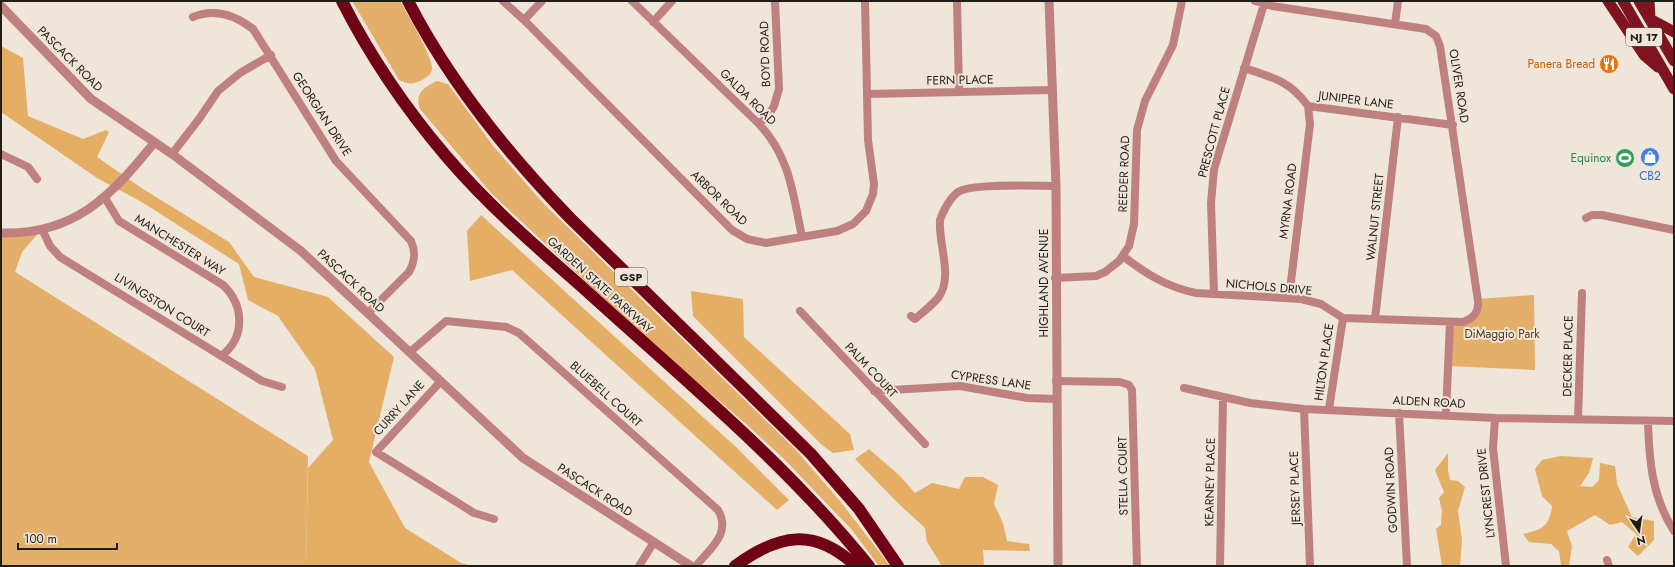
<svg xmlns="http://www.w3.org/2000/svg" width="1675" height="567" font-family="Jost,sans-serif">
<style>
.green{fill:#e3af6a}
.forest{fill:#e4ae65}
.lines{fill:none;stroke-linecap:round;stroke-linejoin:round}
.minor{stroke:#bf817f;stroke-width:8}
.tertiary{stroke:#bf817f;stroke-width:9}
.trunk{stroke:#801320;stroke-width:11}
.motorway{stroke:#700416;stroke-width:12}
.labels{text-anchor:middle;stroke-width:4;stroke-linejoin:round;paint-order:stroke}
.shield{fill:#efe5d9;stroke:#5f5953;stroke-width:1}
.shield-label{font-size:11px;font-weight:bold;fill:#211d19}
.street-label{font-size:12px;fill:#211d19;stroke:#efe5d9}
.food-label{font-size:12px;fill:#c56008;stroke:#efe5d9;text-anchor:end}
.leisure-label{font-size:12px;fill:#27864d;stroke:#efe5d9;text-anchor:end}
.shop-label{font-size:12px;fill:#366cbe;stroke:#efe5d9}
.park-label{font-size:12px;fill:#50391a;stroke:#efe5d9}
</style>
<rect width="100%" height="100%" fill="#efe5d9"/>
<path class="green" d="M352,1H400C406,12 434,59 432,69C431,75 427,77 422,80C413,85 408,84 399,80Z
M437,81L448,84L494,147L544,204L796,450L840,501L890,566H879L852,530L784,459L745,423L646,338L491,193L420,109C414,94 424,87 437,81Z
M42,229L22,252L15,272L308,456L306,566H1V233Z
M1534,295L1535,370L1448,366L1450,322L1469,320L1478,299Z"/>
<path class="forest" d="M1,46L23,58L28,116L83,139L106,130L109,132L97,157L143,189L229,242L254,277L328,297L394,357L369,462L405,528L461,563L473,566H306L308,468L333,440L315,369L278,316L248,300L239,264L140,201L97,178L1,112Z
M481,215L737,448L789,500L777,510L512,270L470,281L467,231Z
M691,291L743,299L744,337L850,434L854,450L833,453L822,445L693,316Z
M869,449L900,476L915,493L932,483L959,489L965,477H983L998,485L994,504L1003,523L1007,541L1029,544L1030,551L983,550L984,566H942L927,542L925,528L899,504L855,459Z
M1448,453V470L1450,480L1458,481L1465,487L1458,511L1462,540L1460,566H1442L1436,529L1441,525L1442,511L1439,498L1444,492L1435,470Z
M1561,456L1593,458L1589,473L1580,486L1592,487L1599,480L1600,463L1615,466L1617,484L1632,517L1654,521V540L1638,556L1628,547L1636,534L1622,522L1610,525L1595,515L1567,531L1572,546L1569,566H1559L1561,565L1559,551L1551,544L1529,542L1523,534C1542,530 1549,527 1552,506L1542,496L1535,469L1542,460Z"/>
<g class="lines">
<path class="minor" d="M503,1L524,20L732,230L747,239L766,243L837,231L853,224L866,211L873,194L874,184L868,140L865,1
M632,1L759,124C790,157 793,194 802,237
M957,1L959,92
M193,17C215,8 235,15 253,29L336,161L411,241C416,252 415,261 409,272L368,313
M524,20L542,1
M653,22L672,1
M1395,24L1398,1
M1244,68C1272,77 1290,81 1308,106L1453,125
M868,94L1052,90
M759,124L770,113L774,106L779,89L775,1
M1,154L28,167L37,179
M172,154L199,119L218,91L240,73L271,55
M105,198L119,221L223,285C244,305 246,337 221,356
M1586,218L1592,215H1602L1674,230
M42,229L50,246L60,257L262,381L282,387
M1123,256C1146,274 1167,287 1196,293L1301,299L1321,304L1343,318L1463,322C1474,318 1479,312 1478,301L1440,46L1436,36L1426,29L1272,6L1255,1
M1055,278L1096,276L1105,272L1119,261L1129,246L1134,224L1137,130L1145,101L1173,45L1182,1
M1214,293L1211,203L1214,169L1264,4
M1289,298L1310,124L1308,106
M800,311L925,444
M911,316L915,319C922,313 931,306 938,298C954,277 938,245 940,220C943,211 950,198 958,192C971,183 1036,186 1056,186
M1375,319L1398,117
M410,352L446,321L506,327L519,333L718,510C732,534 709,549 696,566
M441,381L376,452L474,513L494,519
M1056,381L1120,382L1129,385L1132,390L1137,566
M1184,388L1250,403L1304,409L1495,418L1674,421
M874,391L960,386L1027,398L1056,399
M1304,409L1310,566
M1329,409L1343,318
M1399,413L1407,566
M1446,414L1450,322
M1495,418L1493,448L1506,566
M1578,419L1582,293
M1648,421C1649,460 1652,497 1674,531
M1607,560L1609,566
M639,566L654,542
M1220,566L1223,398"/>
<path class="tertiary" d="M1049,1L1056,186L1058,566
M1,6L91,99L172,154L301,251L523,458L691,566
M1,233C75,235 111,196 154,143"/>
<path class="trunk" d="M1608,1L1644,55L1658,67
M1623,1L1674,89
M1639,1L1674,61
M1649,1L1650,19L1674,32"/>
<path class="motorway" d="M342,1C370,56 406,109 446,156C487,204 534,245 581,286C680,376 785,462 869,566
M408,1C449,81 507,153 570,218L811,454L859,509L898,566
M735,566C779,534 814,527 856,566"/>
</g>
<defs>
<g id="restaurant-disc" transform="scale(1)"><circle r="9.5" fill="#e8710a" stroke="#efe5d9"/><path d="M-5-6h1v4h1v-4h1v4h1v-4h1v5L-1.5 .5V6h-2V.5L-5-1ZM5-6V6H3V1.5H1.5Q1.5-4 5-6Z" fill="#fff"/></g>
<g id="shop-disc" transform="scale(1)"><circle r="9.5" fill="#3f7fe0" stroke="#efe5d9"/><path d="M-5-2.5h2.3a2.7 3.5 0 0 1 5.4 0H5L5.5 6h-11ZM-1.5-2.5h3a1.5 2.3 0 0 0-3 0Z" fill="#fff"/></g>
<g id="stadium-disc" transform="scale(1)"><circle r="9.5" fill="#2e9e5b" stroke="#efe5d9"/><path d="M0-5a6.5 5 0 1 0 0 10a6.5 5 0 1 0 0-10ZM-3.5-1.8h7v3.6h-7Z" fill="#fff"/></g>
</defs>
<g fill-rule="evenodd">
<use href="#restaurant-disc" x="1609" y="64"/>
<use href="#shop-disc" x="1650" y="157"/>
<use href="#stadium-disc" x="1625" y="158"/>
</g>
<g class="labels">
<g class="shield">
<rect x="1626" y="28" width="36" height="18" rx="3"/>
<rect x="615" y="268" width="32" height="18" rx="3"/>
</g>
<g class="shield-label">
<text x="1644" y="41">NJ 17</text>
<text x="631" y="281">GSP</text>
</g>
<g class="street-label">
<text transform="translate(765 54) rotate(-92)" y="4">BOYD ROAD</text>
<text transform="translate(70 59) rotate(45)" y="4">PASCACK ROAD</text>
<text transform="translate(960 80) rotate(-1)" y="4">FERN PLACE</text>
<text transform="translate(1459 86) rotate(81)" y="4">OLIVER ROAD</text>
<text transform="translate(748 97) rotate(45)" y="4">GALDA ROAD</text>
<text transform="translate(1356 100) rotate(7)" y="4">JUNIPER LANE</text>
<text transform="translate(322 114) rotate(57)" y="4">GEORGIAN DRIVE</text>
<text transform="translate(1214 132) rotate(-75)" y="4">PRESCOTT PLACE</text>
<text transform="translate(1124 174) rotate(-88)" y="4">REEDER ROAD</text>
<text transform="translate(719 198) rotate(44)" y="4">ARBOR ROAD</text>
<text transform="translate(1288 201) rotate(-83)" y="4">MYRNA ROAD</text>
<text transform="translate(1375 217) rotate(-84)" y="4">WALNUT STREET</text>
<text transform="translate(180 245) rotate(32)" y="4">MANCHESTER WAY</text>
<text transform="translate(351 281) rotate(43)" y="4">PASCACK ROAD</text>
<text transform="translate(1044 283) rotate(-90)" y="4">HIGHLAND AVENUE</text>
<text transform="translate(600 285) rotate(42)" y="4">GARDEN STATE PARKWAY</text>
<text transform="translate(1269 287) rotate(5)" y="4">NICHOLS DRIVE</text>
<text transform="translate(162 305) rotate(32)" y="4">LIVINGSTON COURT</text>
<text transform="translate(1568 356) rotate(-89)" y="4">DECKER PLACE</text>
<text transform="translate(1324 362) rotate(-82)" y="4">HILTON PLACE</text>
<text transform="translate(871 370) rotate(47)" y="4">PALM COURT</text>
<text transform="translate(991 380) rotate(8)" y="4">CYPRESS LANE</text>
<text transform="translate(606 394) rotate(42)" y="4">BLUEBELL COURT</text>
<text transform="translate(1429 402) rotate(3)" y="4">ALDEN ROAD</text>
<text transform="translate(399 408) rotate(-48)" y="4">CURRY LANE</text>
<text transform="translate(1123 476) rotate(-91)" y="4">STELLA COURT</text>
<text transform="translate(1210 482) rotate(-89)" y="4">KEARNEY PLACE</text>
<text transform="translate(1295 488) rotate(-92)" y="4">JERSEY PLACE</text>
<text transform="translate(595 490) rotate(33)" y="4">PASCACK ROAD</text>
<text transform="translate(1391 490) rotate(-93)" y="4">GODWIN ROAD</text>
<text transform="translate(1486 493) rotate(-96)" y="4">LYNCREST DRIVE</text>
</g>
<g class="food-label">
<text x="1595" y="68">Panera Bread</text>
</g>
<g class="leisure-label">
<text x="1611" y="162">Equinox</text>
</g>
<g class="shop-label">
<text x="1650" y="180">CB2</text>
</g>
<g class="park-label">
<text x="1502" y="338">DiMaggio Park</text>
</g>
</g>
<rect width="1675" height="567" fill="none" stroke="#211d19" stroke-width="4"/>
<g transform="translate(1639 531) rotate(167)" stroke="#efe5d9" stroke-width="3" paint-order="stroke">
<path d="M0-3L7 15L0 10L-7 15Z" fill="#211d19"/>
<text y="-6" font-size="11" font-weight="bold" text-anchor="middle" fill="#211d19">N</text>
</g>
<path d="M18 543v6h99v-6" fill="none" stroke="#211d19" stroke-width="2"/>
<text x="24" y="543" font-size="12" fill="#211d19" stroke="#efe5d9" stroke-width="3" paint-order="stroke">100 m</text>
</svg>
